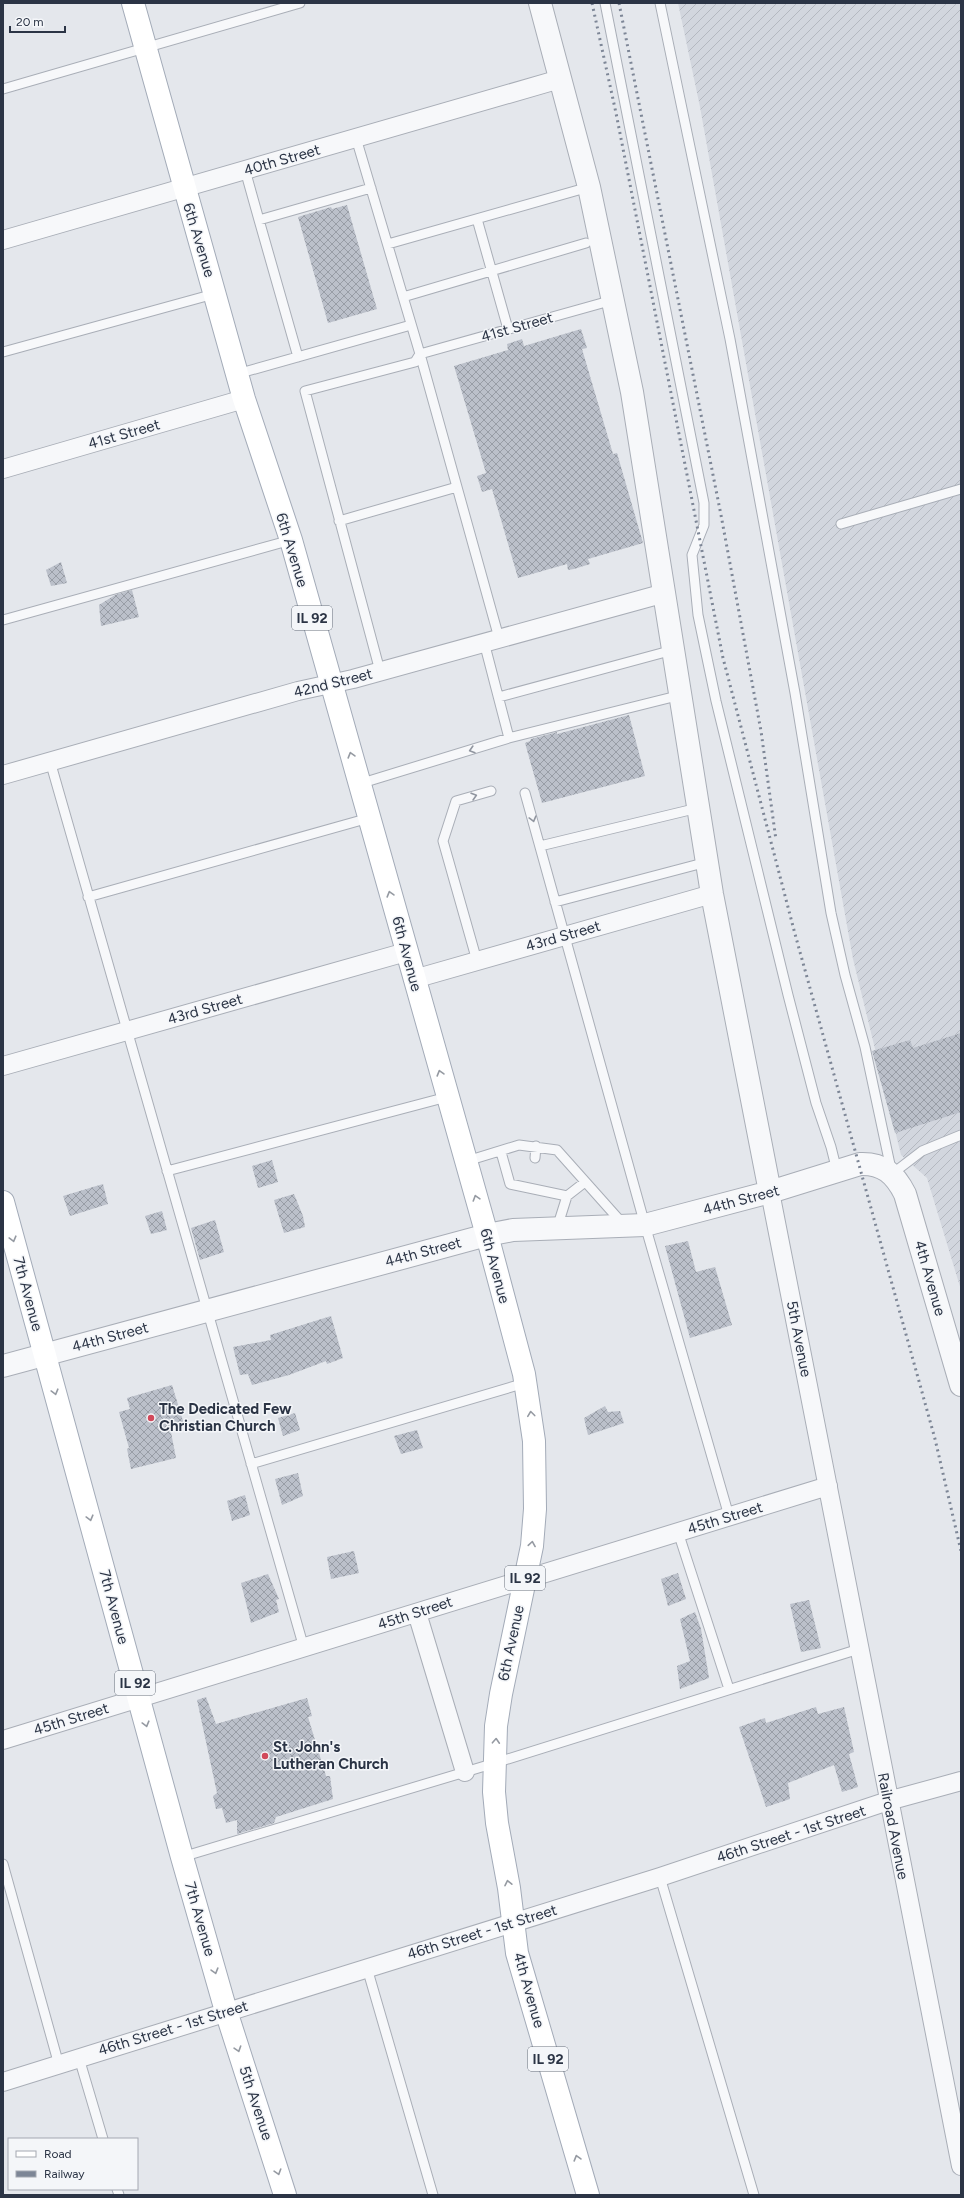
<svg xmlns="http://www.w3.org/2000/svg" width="964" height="2198" font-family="Figtree,sans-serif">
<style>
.industrial{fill:url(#industrial-furrows)}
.building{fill:url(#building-cross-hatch)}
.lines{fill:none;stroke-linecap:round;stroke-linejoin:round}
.service-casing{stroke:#a9aeb7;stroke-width:11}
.minor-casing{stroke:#a9aeb7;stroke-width:20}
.tertiary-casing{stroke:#a9aeb7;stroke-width:24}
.primary-casing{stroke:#a3abb8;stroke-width:24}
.service{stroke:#f7f8fa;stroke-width:9}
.minor{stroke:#f7f8fa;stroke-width:18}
.tertiary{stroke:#f7f8fa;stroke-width:22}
.primary{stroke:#fff;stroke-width:22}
.rail{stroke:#7d8696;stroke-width:3;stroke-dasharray:2 4;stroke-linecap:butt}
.oneway{stroke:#9196a0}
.oneway2{stroke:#959aa2}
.poi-dot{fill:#d1495b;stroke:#f4f6f9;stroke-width:1.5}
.labels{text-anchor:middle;stroke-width:3;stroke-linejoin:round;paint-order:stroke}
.shield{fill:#f4f6f9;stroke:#676e7b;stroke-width:1}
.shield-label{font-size:14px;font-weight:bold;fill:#2b3445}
.street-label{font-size:15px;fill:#2b3445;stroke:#f4f6f9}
.poi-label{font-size:15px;font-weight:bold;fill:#2b3445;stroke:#f4f6f9;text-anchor:start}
</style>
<defs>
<pattern id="industrial-furrows" width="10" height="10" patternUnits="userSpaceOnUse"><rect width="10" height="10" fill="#d2d6de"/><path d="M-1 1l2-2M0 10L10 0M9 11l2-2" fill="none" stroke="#b4b8c0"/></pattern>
<pattern id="building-cross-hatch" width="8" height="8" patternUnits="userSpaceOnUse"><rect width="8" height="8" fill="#bbc0ca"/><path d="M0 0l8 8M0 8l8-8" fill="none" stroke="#989da6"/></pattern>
</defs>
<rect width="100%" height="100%" fill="#e4e7ec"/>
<path class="industrial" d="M678,3H961V1290L927,1178L901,1155L853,959L700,107Z"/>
<path class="building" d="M347,205L377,309L328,323L298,217L331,207L332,209Z
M581,329L587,348L582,349L613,454L617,453L643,543L588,559L590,564L574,569L568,570L567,564L518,578L492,489L482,492L477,476L486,473L454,366L508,350L507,344L522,339L524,346Z
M61,562L67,583L51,586L46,570Z
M132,590L139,617L101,626L99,605L115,595Z
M629,715L645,776L542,803L525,743L530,741L531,739L557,732V734Z
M961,1033V1112L895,1133L872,1051L910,1040L913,1048Z
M272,1160L278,1182L258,1188L252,1166Z
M103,1184L108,1204L70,1216L63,1196Z
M294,1194L303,1216L305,1227L284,1233L274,1200Z
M162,1211L167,1230L151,1234L145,1216Z
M215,1220L224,1252L200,1260L191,1228Z
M688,1241L696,1272L715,1267L732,1325L690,1338L665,1246Z
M331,1316L343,1358L327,1364L326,1361L289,1375L252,1385L248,1374L240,1375L233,1347L271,1340L270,1335Z
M172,1385L184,1424L170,1427L176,1458L131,1469L127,1449L129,1448L119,1412L130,1409L127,1398Z
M605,1406L608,1412L620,1411L624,1423L588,1435L584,1418Z
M295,1413L300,1430L283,1436L278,1418Z
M417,1430L423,1448L401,1454L394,1436Z
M298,1473L303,1496L282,1505L275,1479Z
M245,1495L250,1515L232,1521L227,1501Z
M354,1551L359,1573L331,1579L327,1557Z
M678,1573L686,1599L668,1606L661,1579Z
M268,1574L279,1599L276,1600L279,1612L251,1623L241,1583Z
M809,1600L821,1648L801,1652L790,1604Z
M695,1612L701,1629L709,1678L680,1689L677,1666L690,1661L680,1619Z
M206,1697L216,1724L307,1698L312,1716L308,1717L326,1776H330L333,1799L276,1817L274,1823L237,1834V1820L226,1823L222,1808L216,1809L213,1796L217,1793L197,1700Z
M816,1707L818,1714L844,1707L854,1752L849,1754L858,1787L842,1792L834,1765L788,1783L790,1799L766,1807L739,1727L765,1718L766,1723Z"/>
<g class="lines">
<g class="service-casing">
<path id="service" d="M605,3L704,503V525L692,555L698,615L716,701L788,995L816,1103L831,1147L837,1171
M660,3L730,339L795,693L831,913L845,975L865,1047L892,1174L922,1151L961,1135
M3,89L300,3
M356,138L420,354L499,638
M245,170L259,220L371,188
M477,219L508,329
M259,220L298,357
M388,244L589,187
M403,297L586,243
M3,352L214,294
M420,354L613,300
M237,374L411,325
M339,521L457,487
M841,524L961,489
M3,620L291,540
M484,642L509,738
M380,671L305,391L415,362L420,354
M499,697L673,650
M50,761L304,1648
M359,784L509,738L681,695
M525,793L645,1225L729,1516
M540,846L698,808
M88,897L369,818
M555,902L707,862
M477,961L443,841L456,801L491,791
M501,1152L510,1184L567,1196L585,1182
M535,1158L536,1146
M467,1161L519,1145L557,1150L623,1224
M167,1171L447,1097
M557,1228L567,1196
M251,1464L525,1383
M678,1532L729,1689
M182,1857L495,1763L859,1649
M3,1864L59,2065
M660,1877L754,2195
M367,1968L433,2195
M79,2058L103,2139
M117,2189L119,2195"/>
</g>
<g class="minor-casing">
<path id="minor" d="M3,240L560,79
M3,469L244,399
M3,775L298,691L353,679L665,593
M414,979L712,894
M3,1066L406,952
M770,1192L961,2166
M417,1613L465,1772
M3,1740L828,1486
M3,2082L660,1877L888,1801L961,1781"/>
</g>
<g class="tertiary-casing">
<path id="tertiary" d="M540,3L589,187L632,392L712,894L770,1192
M3,1366L487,1235L513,1230L645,1225L770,1192L860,1164C883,1163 895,1174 905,1194L961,1385"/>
</g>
<g class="primary-casing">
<path id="primary" d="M133,3L244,399L291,540L487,1235L524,1374L534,1441L535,1509L532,1546L501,1694L496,1726L494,1792L497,1823L509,1888L517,1953L588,2195
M3,1202L182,1857L226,2011L285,2195"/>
</g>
<use href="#service" class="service"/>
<use href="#minor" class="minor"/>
<use href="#tertiary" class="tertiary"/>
<use href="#primary" class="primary"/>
<path class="rail" d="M592,3L616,113L723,658L795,934L935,1439L961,1551
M619,3L721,515L761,731L776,840"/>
</g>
<defs><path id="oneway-chevron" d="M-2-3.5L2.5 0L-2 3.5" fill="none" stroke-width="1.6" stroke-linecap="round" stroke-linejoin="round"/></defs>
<g class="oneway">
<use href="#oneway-chevron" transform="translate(472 750) rotate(163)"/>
<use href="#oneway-chevron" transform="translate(474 796) rotate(-16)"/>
<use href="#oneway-chevron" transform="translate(533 819) rotate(75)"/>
</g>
<g class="oneway2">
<use href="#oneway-chevron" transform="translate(351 755) rotate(-106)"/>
<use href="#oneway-chevron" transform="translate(390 894) rotate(-106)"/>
<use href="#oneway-chevron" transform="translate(440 1073) rotate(-106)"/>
<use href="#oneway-chevron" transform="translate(476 1198) rotate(-107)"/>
<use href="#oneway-chevron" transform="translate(13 1239) rotate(75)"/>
<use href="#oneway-chevron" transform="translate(55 1392) rotate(75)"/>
<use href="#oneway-chevron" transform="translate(531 1414) rotate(-97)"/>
<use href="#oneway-chevron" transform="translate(90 1518) rotate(75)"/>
<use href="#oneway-chevron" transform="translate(532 1544) rotate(-81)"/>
<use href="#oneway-chevron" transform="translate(146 1724) rotate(75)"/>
<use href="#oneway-chevron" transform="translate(496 1741) rotate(-87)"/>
<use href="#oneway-chevron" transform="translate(508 1883) rotate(-102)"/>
<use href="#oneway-chevron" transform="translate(215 1971) rotate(74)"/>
<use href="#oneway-chevron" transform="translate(238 2049) rotate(72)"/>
<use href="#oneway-chevron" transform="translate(577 2158) rotate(-106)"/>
<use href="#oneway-chevron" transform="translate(278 2172) rotate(73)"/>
</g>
<g class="poi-dot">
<circle cx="151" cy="1418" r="4"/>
<circle cx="265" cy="1756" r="4"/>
</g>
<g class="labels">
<g class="shield">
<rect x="292" y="606" width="40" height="24" rx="3"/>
<rect x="505" y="1566" width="40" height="24" rx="3"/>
<rect x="115" y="1671" width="40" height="24" rx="3"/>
<rect x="528" y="2047" width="40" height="24" rx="3"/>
</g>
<g class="shield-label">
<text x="312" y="623">IL 92</text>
<text x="525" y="1583">IL 92</text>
<text x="135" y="1688">IL 92</text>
<text x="548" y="2064">IL 92</text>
</g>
<g class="street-label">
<text transform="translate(282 160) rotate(-16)" y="5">40th Street</text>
<text transform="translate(199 240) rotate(73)" y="5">6th Avenue</text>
<text transform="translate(517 327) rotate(-16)" y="5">41st Street</text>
<text transform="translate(124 434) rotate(-16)" y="5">41st Street</text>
<text transform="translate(292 550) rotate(73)" y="5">6th Avenue</text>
<text transform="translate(333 683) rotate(-14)" y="5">42nd Street</text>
<text transform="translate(563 936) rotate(-16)" y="5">43rd Street</text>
<text transform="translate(407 954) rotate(75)" y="5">6th Avenue</text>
<text transform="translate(205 1009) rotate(-16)" y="5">43rd Street</text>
<text transform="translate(741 1200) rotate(-15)" y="5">44th Street</text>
<text transform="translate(423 1252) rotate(-15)" y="5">44th Street</text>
<text transform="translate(495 1266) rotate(75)" y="5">6th Avenue</text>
<text transform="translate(930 1278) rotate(74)" y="5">4th Avenue</text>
<text transform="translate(28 1294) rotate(75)" y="5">7th Avenue</text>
<text transform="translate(110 1337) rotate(-15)" y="5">44th Street</text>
<text transform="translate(799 1339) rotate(79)" y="5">5th Avenue</text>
<text transform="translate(725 1518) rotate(-17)" y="5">45th Street</text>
<text transform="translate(114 1607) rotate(75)" y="5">7th Avenue</text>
<text transform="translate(415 1613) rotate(-18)" y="5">45th Street</text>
<text transform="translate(511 1643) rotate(-78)" y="5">6th Avenue</text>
<text transform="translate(71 1719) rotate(-17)" y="5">45th Street</text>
<text transform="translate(893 1826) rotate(79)" y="5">Railroad Avenue</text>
<text transform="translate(791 1834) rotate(-18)" y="5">46th Street - 1st Street</text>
<text transform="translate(200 1919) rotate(74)" y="5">7th Avenue</text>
<text transform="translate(482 1932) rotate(-17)" y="5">46th Street - 1st Street</text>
<text transform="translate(529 1990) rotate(74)" y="5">4th Avenue</text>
<text transform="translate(173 2028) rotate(-17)" y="5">46th Street - 1st Street</text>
<text transform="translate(256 2103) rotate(72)" y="5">5th Avenue</text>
</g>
<g class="poi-label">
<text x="159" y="1414">The Dedicated Few<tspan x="159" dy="17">Christian Church</tspan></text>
<text x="273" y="1752">St. John's<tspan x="273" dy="17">Lutheran Church</tspan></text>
</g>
</g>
<rect width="964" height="2198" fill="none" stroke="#2b3445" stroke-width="8"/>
<rect x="8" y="2138" width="130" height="52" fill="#f4f6f9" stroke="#a4a8b1"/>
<rect x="16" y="2151" width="20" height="6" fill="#ffffff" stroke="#a4a8b1"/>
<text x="44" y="2158" font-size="12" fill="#2b3445">Road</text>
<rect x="16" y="2171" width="20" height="6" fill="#7d8696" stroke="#a4a8b1"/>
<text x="44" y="2178" font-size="12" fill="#2b3445">Railway</text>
<path d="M10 26v6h55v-6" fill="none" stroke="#2b3445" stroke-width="2"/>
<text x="16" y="26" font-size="12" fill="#2b3445" stroke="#f4f6f9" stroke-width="3" paint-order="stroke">20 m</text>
</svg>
